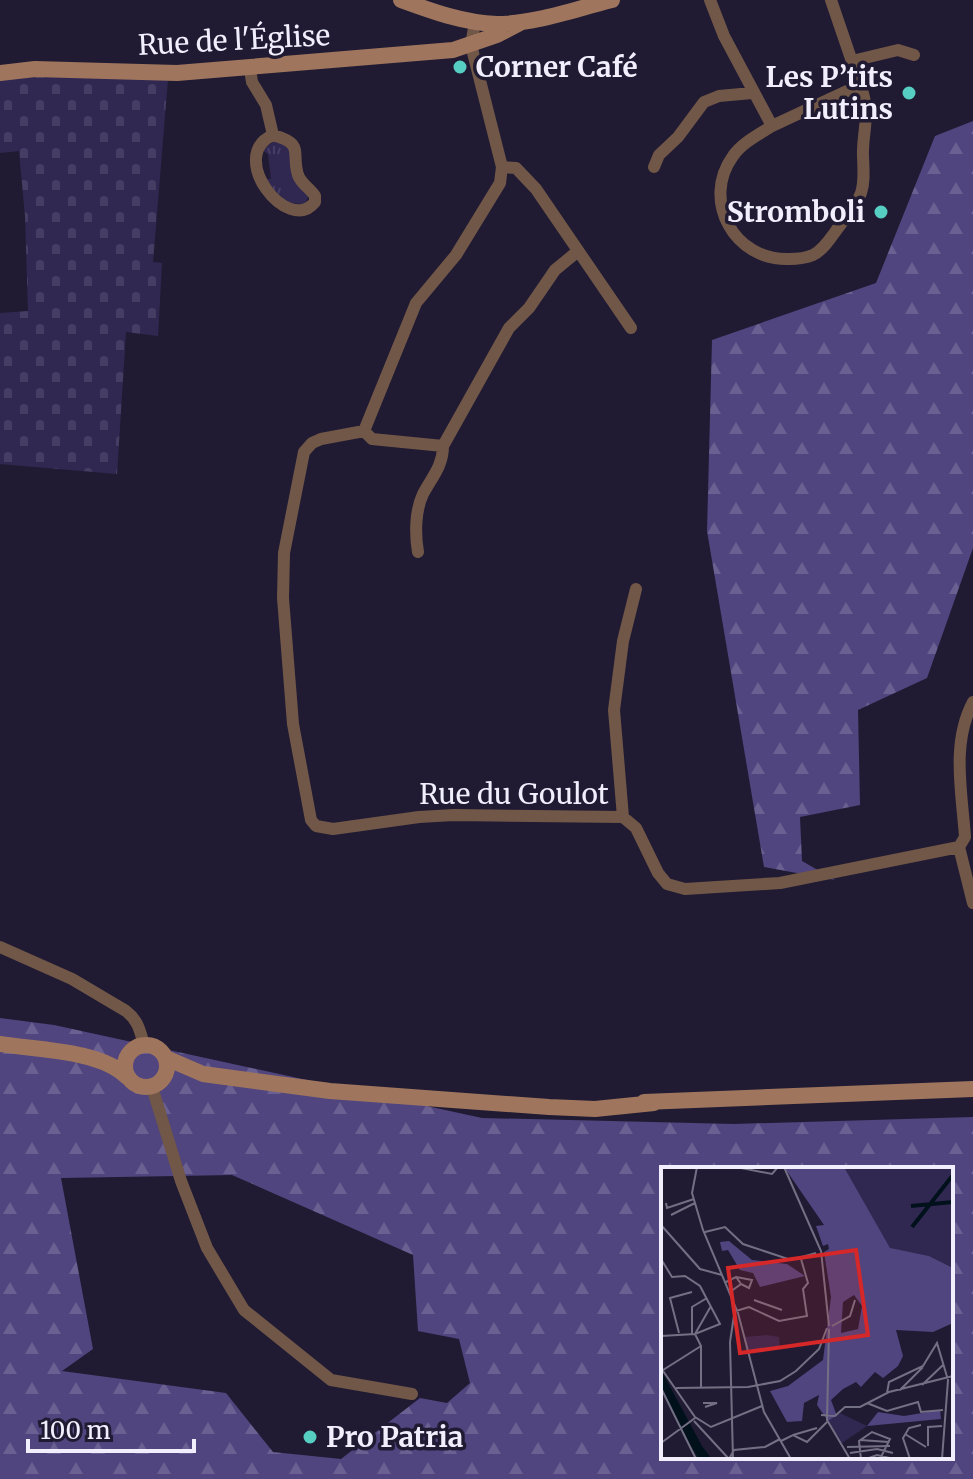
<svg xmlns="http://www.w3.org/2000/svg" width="973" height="1479" font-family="Merriweather,serif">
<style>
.grass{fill:url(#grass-tufts)}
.forest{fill:url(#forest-firs);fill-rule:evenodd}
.cemetery{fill:url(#cemetery-stones)}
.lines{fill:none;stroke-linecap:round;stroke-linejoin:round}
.street{stroke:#715747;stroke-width:12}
.secondary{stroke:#9f765d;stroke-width:16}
.poi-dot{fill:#57cec2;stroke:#201b33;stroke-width:3}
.labels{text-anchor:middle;stroke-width:7;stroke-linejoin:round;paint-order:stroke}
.street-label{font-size:28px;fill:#f1effd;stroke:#201b33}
.poi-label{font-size:28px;font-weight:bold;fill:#f1effd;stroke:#201b33;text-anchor:start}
.inset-river{fill:none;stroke:#00111c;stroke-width:4}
.inset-road{fill:none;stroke:#747084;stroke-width:2}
.view{fill:#d62828;fill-opacity:0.15;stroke:#d62828;stroke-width:4}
.inset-edge{fill:none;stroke:#f1effd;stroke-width:4}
</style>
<defs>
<pattern id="grass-tufts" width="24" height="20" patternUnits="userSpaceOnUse" patternTransform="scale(2)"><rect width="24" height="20" fill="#312852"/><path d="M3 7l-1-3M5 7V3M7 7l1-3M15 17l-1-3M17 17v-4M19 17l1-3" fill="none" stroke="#453d63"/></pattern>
<pattern id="forest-firs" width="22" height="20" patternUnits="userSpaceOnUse" patternTransform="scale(2)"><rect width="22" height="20" fill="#50457e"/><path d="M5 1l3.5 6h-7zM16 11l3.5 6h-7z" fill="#6a6091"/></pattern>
<pattern id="cemetery-stones" width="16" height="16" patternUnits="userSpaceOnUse" patternTransform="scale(2)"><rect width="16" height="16" fill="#312852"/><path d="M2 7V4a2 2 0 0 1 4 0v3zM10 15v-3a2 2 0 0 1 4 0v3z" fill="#453d63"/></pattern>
</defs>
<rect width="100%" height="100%" fill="#201b33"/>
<path class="grass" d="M280,141L287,144L308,196L306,204L287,203L264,179H271L268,154L262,150L273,142Z"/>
<path class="forest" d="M973,121V548L927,678L858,710L860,805L800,817L802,861L835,880L764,867L707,531L712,340L876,283L935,136Z
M0,1018L54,1025L482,1118L734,1124L973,1117V1479H0ZM663,1169H951V1457H663ZM232,1175L413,1255L418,1331L459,1339L470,1383L447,1403L420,1398L341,1459L273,1452L226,1393L62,1371L93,1349L61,1178Z"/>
<path class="cemetery" d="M17,75L168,79L153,262L162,263L158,336L126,332L117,474L0,464V313L28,311L25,216L19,151L0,153V78Z"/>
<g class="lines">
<path class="street" d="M710,0L724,36L772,126L860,85L831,0
M475,22L471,45L502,167L500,183L456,255L416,303L364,431L321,439L312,443L304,452L284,553L283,598L293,724L311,820L316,826L333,829L419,817L454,815L623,817L636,828L658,873L667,884L685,889L780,883L959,847
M852,61L898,50L914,55
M250,69L252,82L266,105L273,135
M772,126C758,135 742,143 733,156C701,200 734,261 789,259C796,259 806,258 813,255C825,249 833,234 841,224C863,195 865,193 863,157C862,129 872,114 860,85
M273,135C305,144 291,152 298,175C301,184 310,188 315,196V202C288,236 226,156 273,135Z
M502,167L516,168L536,189L631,328
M654,167L659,155L678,137L704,102L719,96L752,93
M364,431L372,439L443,446
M418,552C415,534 415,511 423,494C432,477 443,466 443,446L509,328L529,308L555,270L578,251
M623,817L614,710L623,641L636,589
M959,847L965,837C962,793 951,743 973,702
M959,847L973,903
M0,947L72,979L126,1011C138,1020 140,1031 144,1045
M152,1087L181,1181L207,1248L244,1310L331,1380L412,1394"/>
<path class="secondary" d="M401,0C431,11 464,23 497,24C535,24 575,9 612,0
M0,73L35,69L177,73L453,50L497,35L522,22
M0,1044C36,1050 101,1050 127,1077
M125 1066a21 21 0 1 1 42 0a21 21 0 1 1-42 0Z
M166,1058L203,1074L330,1091L549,1107L595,1109L654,1103
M644,1102L973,1089"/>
</g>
<g class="poi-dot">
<circle cx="460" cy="67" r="8"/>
<circle cx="909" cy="93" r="8"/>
<circle cx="881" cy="212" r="8"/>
<circle cx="310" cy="1437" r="8"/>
</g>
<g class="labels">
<g class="street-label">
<text transform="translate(234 40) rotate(-3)" y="10">Rue de l'Église</text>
<text x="514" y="804">Rue du Goulot</text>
</g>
<g class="poi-label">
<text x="476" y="77">Corner Café</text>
<text x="893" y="87" text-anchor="end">Les P’tits<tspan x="893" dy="32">Lutins</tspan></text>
<text x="865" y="222" text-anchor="end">Stromboli</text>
<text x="326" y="1447">Pro Patria</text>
</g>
</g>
<g transform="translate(661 1167)">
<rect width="292" height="292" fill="#201b33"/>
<path d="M183,0H292V101L268,89L229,82Z" fill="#312852"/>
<path d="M123,0H183L229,81L268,89L292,101V156L272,165L235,163L242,189L237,199L222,211L214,205L200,220L195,215L182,222L170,233L176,249L167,254L156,238L158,228L143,236L141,254L126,255L109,224L127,219L162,193L170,130L163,85L168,82L167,77L162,79L155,59L163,58ZM193,128L201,139L197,162L180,166L182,135ZM68,74L91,93L126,97L144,109L99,120L92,106L79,103L67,83L61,84L59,75ZM279,243L280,252L206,259L217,245L243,249Z" fill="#50457e" fill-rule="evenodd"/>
<path d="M106,168L118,170L119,181L85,185L83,170Z" fill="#312852"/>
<path d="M179,246L206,259L181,276L167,254Z" fill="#312852"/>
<path d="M0,203L41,279L51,292H38L19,262L0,218Z" fill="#00111c"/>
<path class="inset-river" d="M250,39L292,35M251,60L292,8"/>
<path class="inset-road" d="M36,0L31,26L42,63L77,146L103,245L130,292M75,0L111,7L117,0M123,0L160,84L168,159M5,36L6,41L33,32M10,48L34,36M0,58L39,102L61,108M44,65L64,60L82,77L130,93L155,86M0,92L11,110L24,109L39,119L59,157L34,167L0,169M75,110L91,113L88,121L80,117M65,115L75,110L80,117L69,125M93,133L121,143M75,144L88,140L118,154L146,149L142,122L147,116L140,92M171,159L189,149L194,133M168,162L166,253L189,292M18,166L9,131L31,125M31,167V140L46,131M0,201L34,250L50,260L101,239M2,203L40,179M261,218L282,198M87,220L119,214L135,204L158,182L166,161M0,221L35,292M15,221L87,220M40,221V179L34,167L50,139M239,223L262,200M226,226L228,215L262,199L276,176L287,213L281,292M42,236H56L44,240M206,236L226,244L257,235L260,245L282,243M160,248L174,249L184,240H199L228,225L292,209M33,254L68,292M244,267L265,280M132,268L156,261M199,273L228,275M120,274L132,268L146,275L166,255M0,276L34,251M267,279V260L281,259M186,280L229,279M189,286L216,282L232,286M68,292L73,283L104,280L119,272M72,292L69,175L74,142M200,292L198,274L211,265L229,272L219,292M205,292L216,288L233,292M249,292L242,271L248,261L260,258"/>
<path class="view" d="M195,83L207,168L79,186L67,101Z"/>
<rect width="292" height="292" class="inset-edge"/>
</g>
<path d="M28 1439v12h166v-12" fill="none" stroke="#f1effd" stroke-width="4"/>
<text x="40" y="1439" font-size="24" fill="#f1effd" stroke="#201b33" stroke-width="6" paint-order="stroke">100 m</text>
</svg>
